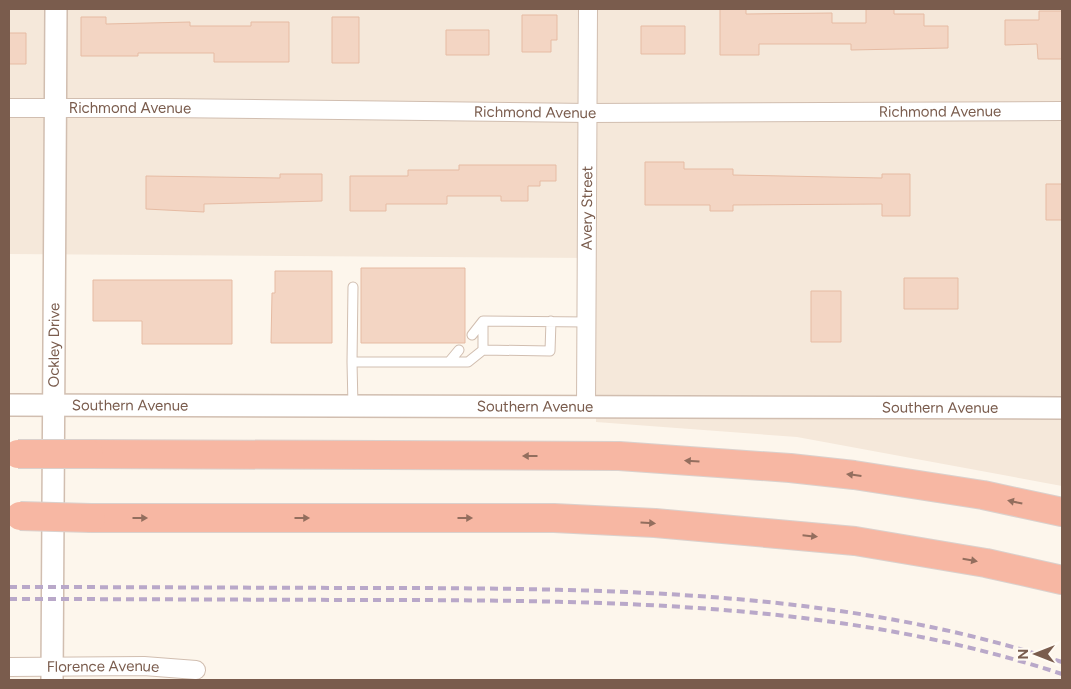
<svg xmlns="http://www.w3.org/2000/svg" width="1071" height="689" font-family="Figtree,sans-serif">
<style>
.residential{fill:#f5e8da}
.building{fill:#f3d5c3;stroke:#e6bba3}
.lines{fill:none;stroke-linecap:round;stroke-linejoin:round}
.service-casing{stroke:#d1beb0;stroke-width:11}
.minor-casing{stroke:#d1beb0;stroke-width:20}
.tertiary-casing{stroke:#d1beb0;stroke-width:24}
.motorway-casing{stroke:#dad1cd;stroke-width:30}
.service{stroke:#fff;stroke-width:9}
.minor{stroke:#fff;stroke-width:18}
.tertiary{stroke:#fff;stroke-width:21}
.motorway{stroke:#f7b7a3;stroke-width:28}
.rail{stroke:#b9a8c9;stroke-width:4;stroke-dasharray:8 5;stroke-linecap:butt}
.motorway-bridge-casing{stroke:#dad1cd;stroke-width:30;stroke-linecap:butt}
.motorway-bridge{stroke:#f7b7a3;stroke-width:28}
.oneway{fill:#936e5e}
.labels{text-anchor:middle;stroke-width:4;stroke-linejoin:round;paint-order:stroke}
.street-label{font-size:15px;fill:#7a5c4d;stroke:#fffaf3}
</style>
<rect width="100%" height="100%" fill="#fdf6ec"/>
<path class="residential" d="M9,9H1062V486L797,437L596,422L594,258L9,254Z"/>
<path class="building" d="M720,9H746V14L832,13V23H866V9H894V14H924V26H948V48L851,50V44H759V55H720Z
M1039,11H1062V59H1038L1037,44L1005,45V20H1039Z
M522,15H557V40H551V52H522Z
M81,17H106V24L190,22V26H251V22H289V62H214V53H138V56H81Z
M332,17H359V63H332Z
M641,26H685V54H641Z
M446,30H489V55H446Z
M9,33H26V64H9Z
M645,162H684V169H733V175L882,178V174H910V216H882V204L733,205V211H710V205H645Z
M459,165H556V181H540V186H528V201H501V196H447V204H386V211H350V176H408V170H459Z
M280,174H322V201L204,204V212L146,209V176L280,178Z
M1046,184H1062V220H1046Z
M361,268H465V343H361Z
M275,271H332V343H271L272,293H275Z
M904,278H958V309H904Z
M93,280H232V344H142V321H93Z
M811,291H841V342H811Z"/>
<g class="lines">
<g class="service-casing">
<path id="service" d="M472,335L483,321L587,322
M483,350V321
M352,362L353,287
M449,362L459,350
M353,406L352,362H468L483,350L550,351L551,321"/>
</g>
<g class="minor-casing">
<g id="minor">
<path id="s1" d="M9,108H165L588,113L1062,111"/>
<path id="s2" d="M586,407L588,9"/>
<path id="s3" d="M9,667L144,666L196,670"/>
</g>
</g>
<g class="tertiary-casing">
<g id="tertiary">
<path id="s4" d="M9,405L1062,408"/>
<path id="s5" d="M52,680L56,9"/>
</g>
</g>
<g class="motorway-casing">
<path id="motorway" d="M89,454L619,456L790,468L854,475L983,495L1062,512
M91,518H554L655,523L855,541L986,563L1062,580"/>
</g>
<use href="#service" class="service"/>
<use href="#minor" class="minor"/>
<use href="#tertiary" class="tertiary"/>
<use href="#motorway" class="motorway"/>
<path class="rail" d="M9,587C144,587 279,588 414,588C632,589 853,593 1062,662
M9,599C144,599 279,600 414,600C632,601 853,605 1062,674"/>
<g class="motorway-bridge-casing">
<path id="motorway-bridge" d="M18,454H89
M20,516L91,518"/>
</g>
<use href="#motorway-bridge" class="motorway-bridge"/>
</g>
<defs><path id="oneway-solid" d="M-6-.8H1V-3.2L6.5 0L1 3.2V.8H-6Z" transform="scale(1.25)"/></defs>
<g class="oneway">
<use href="#oneway-solid" transform="translate(530 456) rotate(-180)"/>
<use href="#oneway-solid" transform="translate(692 461) rotate(-176)"/>
<use href="#oneway-solid" transform="translate(854 475) rotate(-173)"/>
<use href="#oneway-solid" transform="translate(1015 502) rotate(-168)"/>
<use href="#oneway-solid" transform="translate(140 518)"/>
<use href="#oneway-solid" transform="translate(302 518)"/>
<use href="#oneway-solid" transform="translate(465 518)"/>
<use href="#oneway-solid" transform="translate(648 523) rotate(3)"/>
<use href="#oneway-solid" transform="translate(810 536) rotate(6)"/>
<use href="#oneway-solid" transform="translate(970 560) rotate(10)"/>
</g>
<g class="labels">
<g class="street-label">
<text dy="5" stroke="none"><textPath href="#s1" startOffset="121">Richmond Avenue</textPath></text>
<text dy="5" stroke="none"><textPath href="#s1" startOffset="931">Richmond Avenue</textPath></text>
<text dy="5" stroke="none"><textPath href="#s1" startOffset="526">Richmond Avenue</textPath></text>
<text dy="5" stroke="none"><textPath href="#s2" startOffset="199">Avery Street</textPath></text>
<text dy="5" stroke="none"><textPath href="#s5" startOffset="335">Ockley Drive</textPath></text>
<text dy="5" stroke="none"><textPath href="#s4" startOffset="121">Southern Avenue</textPath></text>
<text dy="5" stroke="none"><textPath href="#s4" startOffset="526">Southern Avenue</textPath></text>
<text dy="5" stroke="none"><textPath href="#s4" startOffset="931">Southern Avenue</textPath></text>
<text dy="5" stroke="none"><textPath href="#s3" startOffset="94">Florence Avenue</textPath></text>
</g>
</g>
<rect width="1071" height="689" fill="none" stroke="#7a5c4d" stroke-width="20"/>
<g transform="translate(1036 654) rotate(270)" stroke="#fffaf3" stroke-width="4" paint-order="stroke">
<path d="M0-4L9 19L0 12L-9 19Z" fill="#7a5c4d"/>
<text y="-8" font-size="14" font-weight="bold" text-anchor="middle" fill="#7a5c4d">N</text>
</g>
</svg>
